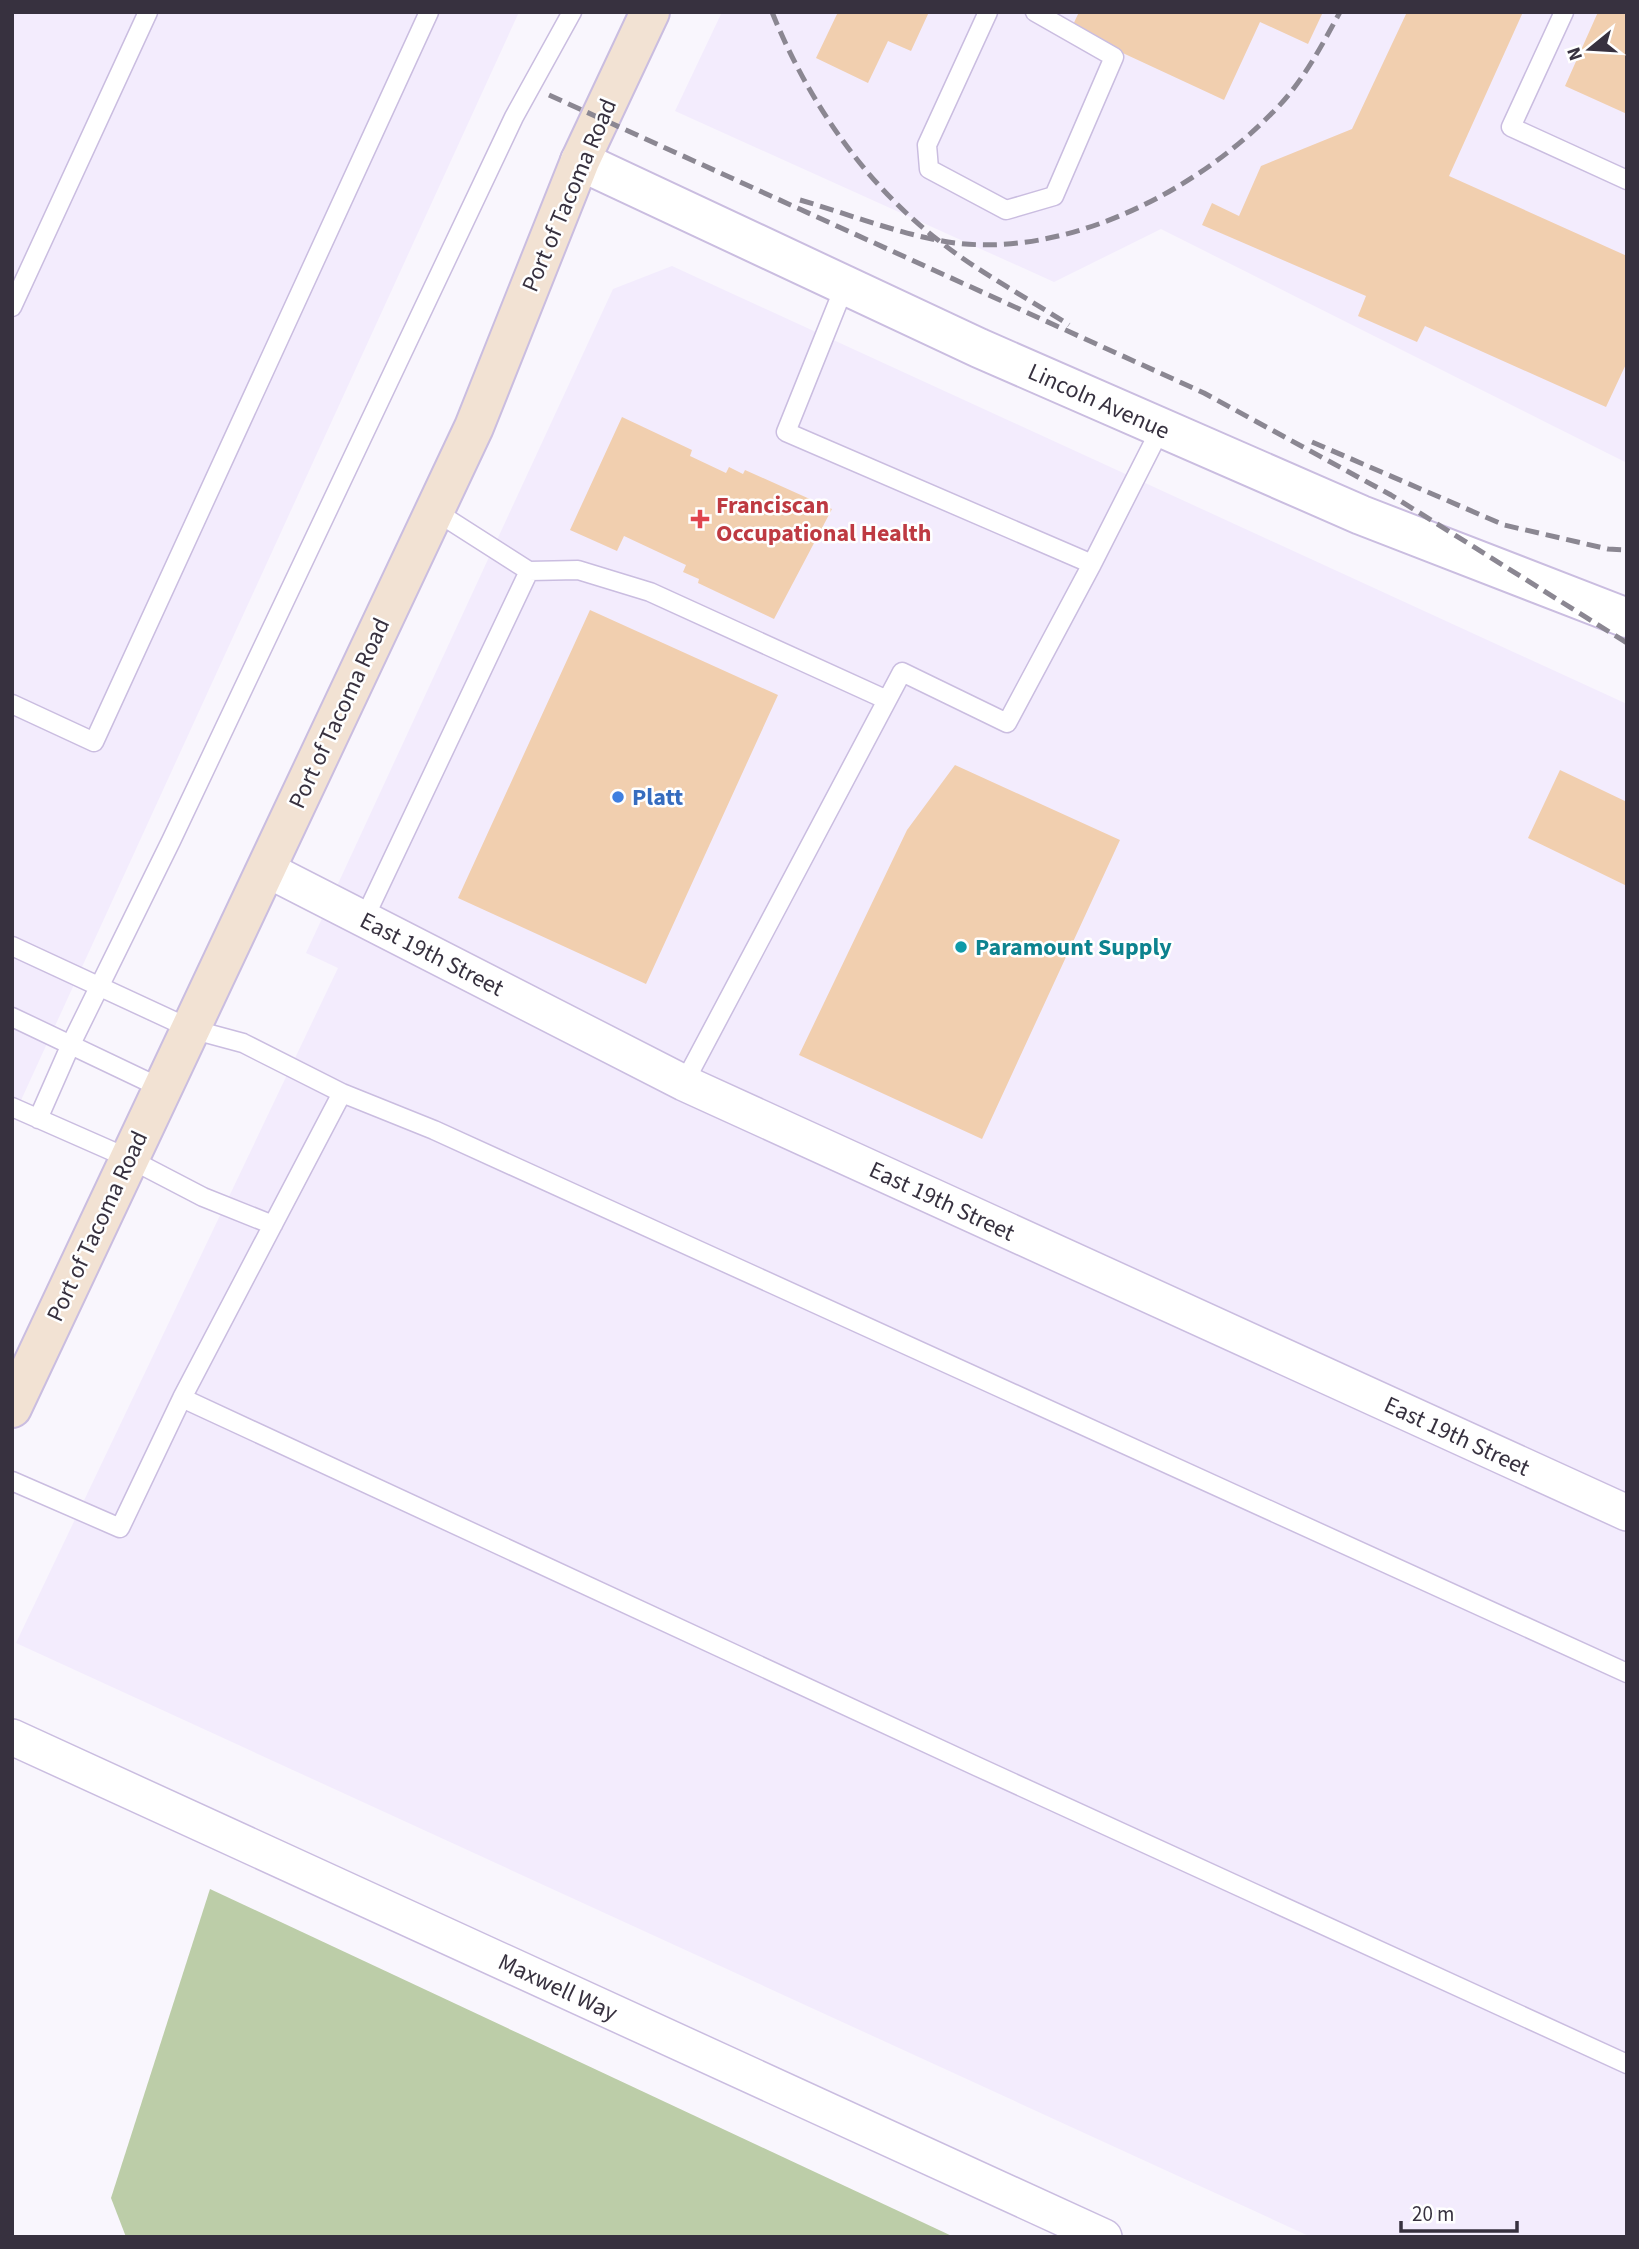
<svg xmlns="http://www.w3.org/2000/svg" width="1639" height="2249" font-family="'Source Sans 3',sans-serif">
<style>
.built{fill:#f3ecfd}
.green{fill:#bccda8}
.building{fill:#f1cfaf}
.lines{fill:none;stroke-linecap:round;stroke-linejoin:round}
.service-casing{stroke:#cabde0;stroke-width:21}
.minor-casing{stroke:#cabde0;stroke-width:38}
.tertiary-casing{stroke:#cabde0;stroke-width:42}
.secondary-casing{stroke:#cabde0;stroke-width:42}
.service{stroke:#fff;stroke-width:18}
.minor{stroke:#fff;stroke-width:35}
.tertiary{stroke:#fff;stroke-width:38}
.secondary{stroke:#f2e2d3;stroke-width:38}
.rail{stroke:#8b8792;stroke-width:5;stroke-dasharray:14 7;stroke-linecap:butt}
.health-dot{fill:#e0444e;stroke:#fff;stroke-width:2.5}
.shop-dot{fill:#3f7fe0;stroke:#fff;stroke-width:2.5}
.culture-dot{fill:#0f9aa8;stroke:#fff;stroke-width:2.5}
.labels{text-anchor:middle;stroke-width:5;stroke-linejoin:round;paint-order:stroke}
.street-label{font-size:24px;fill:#37313f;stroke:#fff}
.health-label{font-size:24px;font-weight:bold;fill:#be3a42;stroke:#fff;text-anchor:start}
.shop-label{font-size:24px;font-weight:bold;fill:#366cbe;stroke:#fff;text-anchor:start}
.culture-label{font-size:24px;font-weight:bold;fill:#0d838f;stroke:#fff;text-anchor:start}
</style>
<rect width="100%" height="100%" fill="#f9f6fd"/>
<path class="built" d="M12,12H519L12,1120Z
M722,12H1627V463L1161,229L1054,282L675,111Z
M672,266L1627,704V2237H1311L16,1643L338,968L306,953L613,289Z"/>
<path class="green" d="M210,1889L954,2237H126L111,2198Z"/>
<path class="building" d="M838,12H929L911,51L888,41L868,83L816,58Z
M1079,12H1323L1308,44L1260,22L1224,100L1071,29Z
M1407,12H1523L1449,176L1627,256V362L1606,407L1425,326L1417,342L1358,316L1366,296L1202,225L1212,203L1239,216L1261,166L1352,129Z
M1598,12H1627V114L1565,86Z
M622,417L692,450L690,456L726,473L729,467L743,474L745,470L832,509L774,619L698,583L699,579L683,572L686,565L624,536L617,551L570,530Z
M590,610L778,695L646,984L458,898Z
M955,765L1120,840L982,1139L799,1055L907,830Z
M1560,770L1627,802V886L1528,838Z"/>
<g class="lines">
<g class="service-casing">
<path id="service" d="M988,12L927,145L929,169L1006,210L1054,196L1114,57L1035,12
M1564,12L1511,127L1627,180
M12,307L148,12
M435,511L529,571L578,570L650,592L887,700
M1092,564L1161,428
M12,704L94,742L429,12
M364,919L529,571
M12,946L191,1029L243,1043L342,1093L182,1398L120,1528L12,1481
M12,1017L161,1088
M684,1083L902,672L1007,723L1092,564L786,432L845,285
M342,1093L434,1130L1627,1673
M12,1107L130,1159L203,1197L273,1225
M38,1119L71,1044L171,841L514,117L572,12
M182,1398L976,1766L1627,2064"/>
</g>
<g class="minor-casing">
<path id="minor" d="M266,869L684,1083L1627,1513
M12,1737L1104,2237"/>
</g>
<g class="tertiary-casing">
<path id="tertiary" d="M580,161L979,348L1361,515L1627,618"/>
</g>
<g class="secondary-casing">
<path id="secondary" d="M12,1408L474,427L580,161L650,12"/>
</g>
<use href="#service" class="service"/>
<use href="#minor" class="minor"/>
<use href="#tertiary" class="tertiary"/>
<use href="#secondary" class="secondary"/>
<path class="rail" d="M772,12C807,99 863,182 938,240C978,272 1026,297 1069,325
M549,95L1204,393L1391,495L1627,643
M800,200C845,213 891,231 937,240C1055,264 1192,195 1272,113C1301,85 1321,47 1340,12
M1312,442L1504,525L1608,549L1627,550"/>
</g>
<path class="health-dot" d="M696.5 508.5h7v7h7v7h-7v7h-7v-7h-7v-7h7z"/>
<circle class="shop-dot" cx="618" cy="797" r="7"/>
<circle class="culture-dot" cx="961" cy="947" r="7"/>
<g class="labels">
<g class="street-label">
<text transform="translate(569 195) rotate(-67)" y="8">Port of Tacoma Road</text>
<text transform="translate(1099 401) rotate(24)" y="8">Lincoln Avenue</text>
<text transform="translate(339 713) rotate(-65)" y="8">Port of Tacoma Road</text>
<text transform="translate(432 954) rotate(27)" y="8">East 19th Street</text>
<text transform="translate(942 1201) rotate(25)" y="8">East 19th Street</text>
<text transform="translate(97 1226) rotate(-65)" y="8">Port of Tacoma Road</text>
<text transform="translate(1457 1436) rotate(25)" y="8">East 19th Street</text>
<text transform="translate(558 1987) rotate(25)" y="8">Maxwell Way</text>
</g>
<g class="health-label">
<text x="716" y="513">Franciscan<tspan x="716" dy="28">Occupational Health</tspan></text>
</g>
<g class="shop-label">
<text x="632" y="805">Platt</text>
</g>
<g class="culture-label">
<text x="975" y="955">Paramount Supply</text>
</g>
</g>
<rect width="1639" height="2249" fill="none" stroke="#37313f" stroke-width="28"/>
<g transform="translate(1590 49) rotate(252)" stroke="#ffffff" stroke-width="5" paint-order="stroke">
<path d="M0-5L12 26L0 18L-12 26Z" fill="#37313f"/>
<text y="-10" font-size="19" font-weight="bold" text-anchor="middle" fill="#37313f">N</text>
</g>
<path d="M1401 2221v10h116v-10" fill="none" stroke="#37313f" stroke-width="3.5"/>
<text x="1412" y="2221" font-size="21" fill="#37313f" stroke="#ffffff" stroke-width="5" paint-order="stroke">20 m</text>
</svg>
